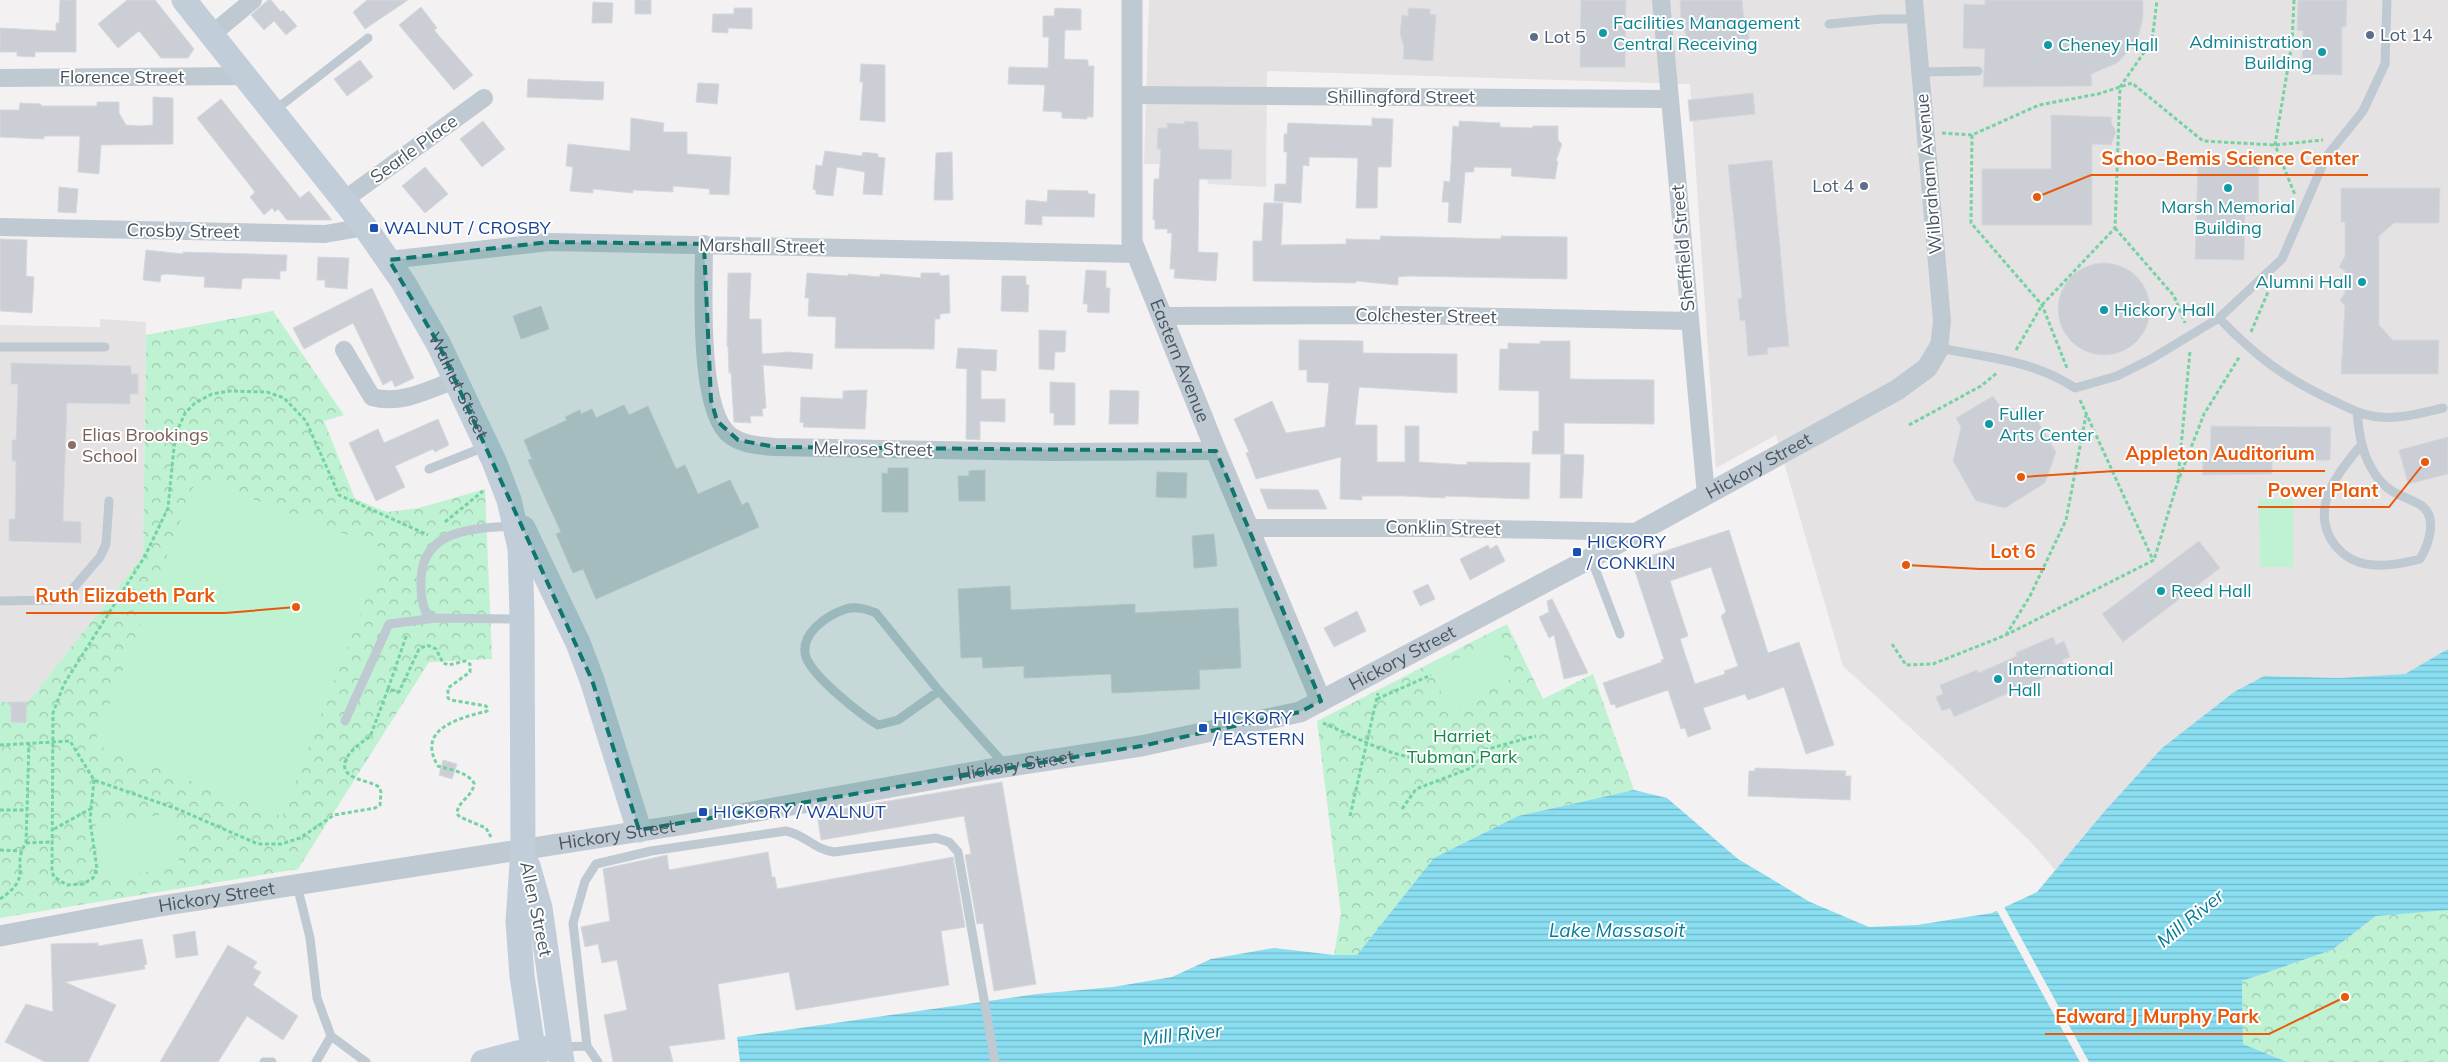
<svg xmlns="http://www.w3.org/2000/svg" width="2448" height="1062" font-family="Mulish,sans-serif">
<style>
.education{fill:#e5e2e3}
.park{fill:url(#park-crowns)}
.garden{fill:#bff2d2}
.water{fill:url(#water-rules)}
.pier{fill:#f4f1f2}
.building{fill:#cbced4;stroke:#d5d8dd;fill-rule:evenodd}
.lines{fill:none;stroke-linecap:round;stroke-linejoin:round}
.path{stroke:#75d3a2;stroke-width:3;stroke-dasharray:4 2.5;stroke-linecap:butt}
.service{stroke:#bfc9d1;stroke-width:9}
.minor{stroke:#bfc9d1;stroke-width:18}
.tertiary{stroke:#bfc9d1;stroke-width:21}
.secondary{stroke:#c1cdd9;stroke-width:25}
.marked{fill:#0f766e;fill-opacity:0.2;stroke:#0f766e;stroke-width:4;stroke-dasharray:10 6;stroke-linejoin:round}
.culture-dot{fill:#0f9aa8;stroke:#fff;stroke-width:2}
.service-dot{fill:#5c6f8a;stroke:#fff;stroke-width:2}
.transit-dot{fill:#1a4fb4;stroke:#fff;stroke-width:2}
.education-dot{fill:#8d6e63;stroke:#fff;stroke-width:2}
.labels{text-anchor:middle;stroke-width:4;stroke-linejoin:round;paint-order:stroke}
.culture-label{font-size:18px;fill:#0d838f;stroke:#fff;text-anchor:start}
.service-label{font-size:18px;fill:#4e5e75;stroke:#fff;text-anchor:start}
.street-label{font-size:18px;fill:#485560;stroke:#fff}
.transit-label{font-size:18px;fill:#164399;stroke:#fff;text-anchor:start}
.education-label{font-size:18px;fill:#785e54;stroke:#fff;text-anchor:start}
.park-label{font-size:18px;fill:#12884a;stroke:#fff}
.water-label{font-size:19px;font-style:italic;fill:#077b96;stroke:#fff}
.leader{fill:none;stroke:#e8590c;stroke-width:2}
.callout-dot{fill:#e8590c;stroke:#fff;stroke-width:2}
.callout-label{font-size:19px;text-anchor:middle;font-weight:bold;fill:#e8590c;stroke:#fff;stroke-width:4;stroke-linejoin:round;paint-order:stroke}
</style>
<defs>
<pattern id="park-crowns" width="20" height="18" patternUnits="userSpaceOnUse" patternTransform="scale(1.25)"><rect width="20" height="18" fill="#bff2d2"/><path d="M2 6a3 3 0 1 1 6 0M12 15a3 3 0 1 1 6 0" fill="none" stroke="#9dc7ae"/></pattern>
<pattern id="water-rules" width="6" height="5" patternUnits="userSpaceOnUse" patternTransform="scale(1.25)"><rect width="6" height="5" fill="#8adef1"/><path d="M0 2.5h6" fill="none" stroke="#73b7c7"/></pattern>
</defs>
<rect width="100%" height="100%" fill="#f4f1f2"/>
<path class="education" d="M1149,0H2448V649L2406,674L2339,678L2264,676L2234,692L2162,748L2055,870L2031,842L1954,768L1843,666L1776,435L1716,468L1690,84L1267,71L1266,187L1208,184L1205,165L1144,164Z
M100,319L146,322L143,556L28,702H0V325L100,327Z"/>
<path class="park" d="M273,311L344,415L324,421L355,499L387,512L419,508L485,489L492,659L429,662L298,869L0,918V702H28L143,556L146,335Z
M1507,624L1543,699L1593,674L1634,790L1518,816L1435,858L1357,955H1334L1341,914L1317,721Z
M2448,904V1062H2287L2243,1044L2242,981L2332,950L2391,905Z"/>
<path class="garden" d="M197,478L385,549L282,816L94,744Z
M2259,499H2293V567H2260Z
M1495,640L1514,677L1450,710L1431,672Z
M171,813L180,867L101,879L93,826Z"/>
<path class="water" d="M2448,649V910L2376,916L2332,950L2242,981L2243,1044L2287,1062H740L737,1037L1037,994L1113,987L1172,977L1211,959L1274,948L1334,955H1357L1434,858L1518,816L1634,790L1667,798L1738,859L1810,902L1869,927L1917,925L1992,913L2037,892L2104,812L2162,748L2234,692L2264,676L2339,678L2405,674Z"/>
<path class="pier" d="M2003,905L2089,1062H2080L1996,909Z"/>
<path class="building" d="M60,0H76V52H35V57L17,56V52H0V28L56,31V23H59Z
M127,0H155L194,49L188,58H161L139,31L118,48L98,24Z
M268,0H271L281,12L283,10L297,26L286,35L274,21L264,30L251,15Z
M367,0H408L365,29L353,12Z
M635,0H651V14H635Z
M1581,0H1626L1625,67H1580Z
M1680,0H1742L1744,18L1747,17L1749,39L1686,44L1684,19H1681Z
M1985,0H2143V18L2139,34L2130,50L2117,63L2091,74L2092,86L1983,87L1985,49L1963,48L1964,4L1985,5Z
M2298,0H2347L2346,27H2342V75L2302,74L2303,31L2297,30Z
M593,2L613,3L612,23H592Z
M421,7L437,28L434,30L473,75L454,90L399,25Z
M734,8H752V29L728,28V33L712,32L713,14H734Z
M1055,8L1081,9V30H1065L1064,59L1088,60V66H1094L1093,117H1087V119L1062,118V112L1043,111L1045,85L1008,84L1009,67L1048,68L1049,37H1043V16H1054Z
M1408,8L1430,9V14L1436,15L1433,61L1403,59L1404,47L1400,34L1402,15L1408,16Z
M360,60L373,77L347,96L334,79Z
M861,64L885,65V122L860,120L863,82H860Z
M528,79L604,82L603,100L527,97Z
M698,83L719,84L717,104L696,102Z
M1753,93L1755,114L1690,121L1688,100Z
M153,97L173,98V144L101,145L99,174L78,172L80,136H44V139L0,137V110H19L20,103L41,104V106H97V102H119V113L126,125L139,126L153,125Z
M221,99L300,198L309,191L332,220H287L278,209L275,212L272,208L264,215L250,197L255,192L197,118Z
M2051,115L2112,117L2111,122L2116,132L2111,145L2092,144V225H1982V169H2051Z
M631,118L664,123L663,132H687V154L731,157L729,195L709,194L710,189L673,186V192L633,190V193L593,189V193L570,191L573,167L566,166L568,144L630,151Z
M1372,118L1393,119L1391,167H1378L1377,208H1356L1358,158L1309,157V166L1303,165L1301,203L1274,201L1275,184H1286L1287,152H1284V134H1287L1288,123L1372,126Z
M483,121L505,149L482,167L460,139Z
M1185,121L1198,122L1199,149L1232,150L1231,179H1199L1198,252L1218,253L1216,281L1174,278L1175,269H1170L1172,233H1167L1168,229H1155V220H1153L1154,179H1159L1161,149H1157L1158,128H1167V123L1184,124Z
M1459,121L1500,123V127L1532,128L1533,126H1558V140L1562,144L1556,161H1558L1555,179L1511,176L1512,168L1474,167V172H1465L1461,223L1448,222L1449,202H1442L1444,181L1450,182L1453,126L1459,127Z
M825,151L862,156L863,152L878,154V157L885,158L882,195L863,194L865,172L837,167L833,196L816,194V190L813,189L816,165L822,166Z
M952,152L953,200H934L936,153Z
M1772,160L1789,346L1767,348L1768,354L1748,356L1745,320L1740,321L1738,299L1742,298L1728,165Z
M2198,160L2259,161L2258,215H2245L2244,260L2195,259Z
M425,167L448,194L425,213L402,186Z
M59,187L78,189L76,213L58,212Z
M2341,188H2440L2439,223H2394L2379,236V325L2393,340H2439L2438,374H2341L2345,306L2340,300L2345,293V271L2339,267L2345,256V222H2341Z
M1048,190L1088,191V194H1095L1094,217L1042,216V225L1025,224L1026,200L1047,202Z
M1264,203H1283L1281,245L1346,244V239L1380,240L1381,236L1501,239V236L1567,237V279L1408,276L1398,277V285L1356,281V283L1253,281V241H1262Z
M0,239L27,240L26,276L34,277L32,313L0,311Z
M146,250L183,254V252L287,255L286,271H280V279L245,278L242,279L241,289L204,287L205,277L166,274L161,275L160,282L143,280Z
M318,257L349,258L347,289L325,287V280H317Z
M2058 309a46 46 0 1 1 92 0a46 46 0 1 1-92 0Z
M1086,270L1106,271V288H1110L1109,313L1087,312L1088,304H1083Z
M728,273H751L749,319H761L762,354L789,352L813,354L812,369L763,365L766,408L762,409L763,416H750L751,423L734,422L731,373H729L728,346H727Z
M807,273L848,276V274L880,277V274L921,278V273H940V276L949,275L950,313L940,314V319H935L934,349L835,348L836,317L808,316L809,298H805Z
M1002,276H1026V285H1029L1028,312L1001,311Z
M372,288L414,378L395,387L392,380L383,385L353,323L304,349L293,328Z
M541,306L549,329L521,339L513,316Z
M1039,330L1066,331L1065,352H1055L1054,370L1039,369Z
M1299,340L1363,341V353L1457,354V393L1359,387L1355,425H1377V462H1405V426H1419V462L1467,465V462L1530,463L1529,499L1445,496V498L1403,496H1362V500L1340,499L1341,457L1256,479L1246,453L1249,452L1234,419L1272,401L1286,433L1325,427L1329,383L1307,382V370H1299Z
M1540,341H1570V379L1654,380V424L1564,423V454H1532L1533,431H1539V391L1499,390L1500,349H1508V343L1540,344Z
M958,348L997,350L996,371L981,370V399H1005V422L980,421V440L966,439L967,369L956,368Z
M11,363L131,366V374H138V394H130V404L67,403L63,521L81,522V543L9,541V519H15L16,461H12V440H16L18,384H11Z
M1050,382L1075,383V425H1054V413H1050Z
M867,390L865,429L803,427L804,423L800,422L801,397L843,399V391Z
M1110,390L1139,391L1138,424H1109Z
M1993,396L2000,406L2033,413L2056,452L2045,483L2005,508L1976,501L1953,461L1961,427L1956,418Z
M624,405L629,415L648,406L676,469L685,465L698,494L730,480L742,505L748,502L759,527L596,599L583,569L573,573L556,534L561,532L528,460L532,459L524,440L567,420L565,417L580,410L581,414L592,409L596,418Z
M438,419L449,445L435,452L433,449L395,466L405,487L376,501L349,443L378,429L384,443Z
M2211,426L2331,427L2330,460L2272,461V474L2202,475L2203,459H2210Z
M2448,437V474L2408,484L2399,450Z
M1561,454L1584,455L1582,498H1560Z
M888,468H908V512H882V473L888,474Z
M985,470V501H959L958,476H969V471Z
M1157,472L1187,473L1186,498L1156,497Z
M1260,489L1318,490L1327,509H1268Z
M1729,530L1768,653L1799,642L1834,745L1806,754L1784,687L1748,700L1745,694L1703,708L1711,729L1688,737L1685,728L1681,729L1668,690L1616,708L1615,704L1611,705L1603,683L1662,662L1661,660L1664,659L1632,562ZM1711,567L1726,612L1721,616L1738,666L1724,671L1725,674L1695,684L1680,639L1688,636L1670,581Z
M1214,534L1217,566L1194,568L1192,536Z
M2199,541L2220,568L2123,642L2102,614Z
M1488,545L1490,549L1497,545L1505,561L1470,580L1460,559Z
M1428,584L1435,599L1420,606L1413,591Z
M1010,586L1011,610L1135,604V613L1238,608L1241,668L1199,670L1200,689L1112,693L1111,674L1024,678V666L983,668L982,657L961,658L958,589Z
M1552,599L1567,629L1588,673L1564,679L1554,635L1549,638L1539,617L1549,612L1547,601Z
M1357,611L1366,631L1334,647L1324,628Z
M2053,637L2056,645L2064,641L2070,657L2062,660L2066,668L1954,717L1950,708L1942,711L1936,697L1943,694L1940,685L1977,670L1978,673L2017,656L2015,653Z
M11,702H27L26,723L11,722Z
M443,760L457,764L452,779L439,775Z
M1755,768L1846,771L1845,776H1851L1850,800L1748,796L1749,771H1755Z
M1002,782L1036,984L994,991L983,923L977,924L965,855L971,854L964,816L821,840L817,813Z
M768,852L772,877H775L777,889L953,857L965,927L941,931L949,985L796,1010L789,972L718,984L725,1039L669,1046L673,1062H613L604,1015L627,1010L617,960L602,963L598,944L585,947L581,927L610,921L603,869L667,855L669,870Z
M195,931L198,955L176,958L173,935Z
M142,939L147,964L144,965L145,969L65,982L116,1005L88,1062H45L5,1042L26,1004L53,1012L51,944L98,943V946Z
M228,945L257,962L253,968L261,972L253,985L298,1016L283,1040L247,1016L218,1062H160Z"/>
<g class="lines">
<path class="path" d="M2294,0L2292,43L2275,145L2295,195
M1942,133L1972,135L2039,105L2098,94L2132,83L2203,141L2275,145L2323,140
M1972,135L1971,223L2042,305L2067,368
M2115,228L2174,296L2185,323
M2251,332L2268,292
M2016,350L2042,305L2115,228L2120,87L2152,41L2157,0
M2080,400L2153,560
M1909,425L1981,386L1998,372
M2178,479L2190,351
M445,522L483,491
M2006,635L2030,596L2066,520L2086,415
M1892,644L1906,665L1933,664L2006,635L2154,560L2177,484L2204,414L2240,356
M388,689L407,634
M1377,699L1431,675
M1323,723C1354,736 1390,757 1424,759C1459,760 1502,744 1536,736
M0,745L70,741L94,780L180,810L258,844H281L300,838L334,815L375,808L380,805L381,792L379,787C370,781 358,781 350,775C333,763 360,742 370,737L388,689L399,692L419,649L427,645L436,649L443,663L449,665L465,661L470,664V672L448,688V698L451,700L486,706L488,709L487,711C461,718 415,728 438,766C450,770 466,771 474,783C474,796 457,801 457,814L460,817L486,828L491,837
M94,780L90,821L97,869L93,878L83,884L67,885L54,877L52,872L53,713L64,684L145,556L168,508L174,447L178,429L185,413L195,403L212,394L230,391L267,392L284,398L306,421L339,495L428,535
M1402,809L1416,789L1471,768L1479,760L1484,749
M0,810H27
M1350,816L1378,693
M54,829L92,808
M26,843L52,842
M0,850L21,851
M0,899C35,876 10,866 26,843L29,743"/>
<path class="service" d="M1829,24L1881,19H1915
M1920,72L1978,71
M275,110L368,38
M2219,318C2256,357 2286,379 2336,402C2349,408 2363,416 2379,417C2400,419 2422,413 2443,408
M0,347H105
M1939,348C1985,357 2036,361 2075,388L2117,376L2151,359L2204,327L2219,318L2282,259L2326,157L2363,111L2385,64L2387,0
M2357,412C2359,434 2362,455 2375,474C2387,493 2402,495 2419,504C2439,515 2429,544 2420,559C2405,563 2390,566 2374,565C2341,563 2318,534 2326,501C2331,481 2348,461 2361,445
M429,469L487,446
M514,526C474,528 422,529 421,580C421,593 421,603 427,614L436,618L520,619
M1591,558L1620,634
M0,601L54,600L69,593L100,557L106,544L109,501
M939,691L898,720L878,725C860,714 813,677 806,657C799,634 827,615 846,609C857,606 866,609 876,613L939,691L1006,766
M345,721L389,624L436,618
M297,885L310,938L317,998L331,1036L366,1062
M587,1046L573,923L585,881L596,864L651,851L786,831C806,835 813,849 834,852L936,838L949,842L958,852L995,1062
M561,1047L587,1046L598,1062
M264,1062H272
M316,1062L331,1036"/>
<path class="minor" d="M1661,0L1706,495
M1914,0L1942,321L1939,348
M211,35L253,0
M0,78L245,76
M1132,95L1670,99
M344,200L484,98
M0,227L325,234L365,227
M704,244C704,285 697,413 731,436C744,445 761,446 775,447L1051,452L1216,451
M389,260L549,242L1137,254
M1162,316L1403,315L1689,321
M344,350L372,397C401,405 428,390 455,380
M1248,528H1448L1637,532"/>
<g class="tertiary">
<path id="s1" d="M1132,0V242L1216,451L1321,701"/>
<path id="s2" d="M0,936L154,907L686,824L985,770L1141,746L1300,712L1591,558L1897,390L1927,368L1939,348"/>
</g>
<g class="secondary">
<path id="s3" d="M184,0L365,227L403,282L439,345L494,461L509,500L520,548L522,616L523,849L518,922L522,976L535,1062"/>
<path d="M523,528L578,643L592,680L639,830"/>
<path d="M528,866L540,908L562,1062"/>
<path d="M483,1062L517,1053L549,1048"/>
</g>
</g>
<path class="marked" d="M549,242L704,244L711,400L717,421L738,440L775,447L1216,451L1321,701L1300,712L1141,746L639,830L592,680L439,345L389,260Z"/>
<g class="culture-dot">
<circle cx="1603" cy="33" r="5"/>
<circle cx="2048" cy="45" r="5"/>
<circle cx="2322" cy="52" r="5"/>
<circle cx="2228" cy="188" r="5"/>
<circle cx="2362" cy="282" r="5"/>
<circle cx="2104" cy="310" r="5"/>
<circle cx="1989" cy="424" r="5"/>
<circle cx="2161" cy="591" r="5"/>
<circle cx="1998" cy="679" r="5"/>
</g>
<g class="service-dot">
<circle cx="2370" cy="35" r="5"/>
<circle cx="1534" cy="37" r="5"/>
<circle cx="1864" cy="186" r="5"/>
</g>
<g class="transit-dot">
<rect x="369" y="223" width="10" height="10" rx="2.5"/>
<rect x="1572" y="547" width="10" height="10" rx="2.5"/>
<rect x="1198" y="723" width="10" height="10" rx="2.5"/>
<rect x="698" y="807" width="10" height="10" rx="2.5"/>
</g>
<circle class="education-dot" cx="72" cy="445" r="5"/>
<g class="labels">
<g class="culture-label">
<text x="1613" y="29">Facilities Management<tspan x="1613" dy="21">Central Receiving</tspan></text>
<text x="2312" y="48" text-anchor="end">Administration<tspan x="2312" dy="21">Building</tspan></text>
<text x="2058" y="51">Cheney Hall</text>
<text x="2228" y="213" text-anchor="middle">Marsh Memorial<tspan x="2228" dy="21">Building</tspan></text>
<text x="2352" y="288" text-anchor="end">Alumni Hall</text>
<text x="2114" y="316">Hickory Hall</text>
<text x="1999" y="420">Fuller<tspan x="1999" dy="21">Arts Center</tspan></text>
<text x="2171" y="597">Reed Hall</text>
<text x="2008" y="675">International<tspan x="2008" dy="21">Hall</tspan></text>
</g>
<g class="service-label">
<text x="2380" y="41">Lot 14</text>
<text x="1544" y="43">Lot 5</text>
<text x="1854" y="192" text-anchor="end">Lot 4</text>
</g>
<g class="street-label">
<text x="122" y="83">Florence Street</text>
<text x="1401" y="103">Shillingford Street</text>
<text transform="translate(414 149) rotate(-36)" y="6">Searle Place</text>
<text transform="translate(1929 174) rotate(-95)" y="6">Wilbraham Avenue</text>
<text transform="translate(183 231) rotate(1)" y="6">Crosby Street</text>
<text transform="translate(762 246) rotate(1)" y="6">Marshall Street</text>
<text transform="translate(1683 248) rotate(-95)" y="6">Sheffield Street</text>
<text transform="translate(1426 316) rotate(1)" y="6">Colchester Street</text>
<text dy="6" stroke="none"><textPath href="#s1" startOffset="370">Eastern Avenue</textPath></text>
<text dy="6" stroke="none"><textPath href="#s3" startOffset="475">Walnut Street</textPath></text>
<text transform="translate(873 449) rotate(1)" y="6">Melrose Street</text>
<text dy="6" stroke="none"><textPath href="#s2" startOffset="1840">Hickory Street</textPath></text>
<text transform="translate(1443 528) rotate(1)" y="6">Conklin Street</text>
<text dy="6" stroke="none"><textPath href="#s2" startOffset="1435">Hickory Street</textPath></text>
<text dy="6" stroke="none"><textPath href="#s2" startOffset="1030">Hickory Street</textPath></text>
<text dy="6" stroke="none"><textPath href="#s2" startOffset="625">Hickory Street</textPath></text>
<text dy="6" stroke="none"><textPath href="#s2" startOffset="220">Hickory Street</textPath></text>
<text transform="translate(536 909) rotate(78)" y="6">Allen Street</text>
</g>
<g class="transit-label">
<text x="384" y="234">WALNUT / CROSBY</text>
<text x="1587" y="548">HICKORY<tspan x="1587" dy="21">/ CONKLIN</tspan></text>
<text x="1213" y="724">HICKORY<tspan x="1213" dy="21">/ EASTERN</tspan></text>
<text x="713" y="818">HICKORY / WALNUT</text>
</g>
<g class="education-label">
<text x="82" y="441">Elias Brookings<tspan x="82" dy="21">School</tspan></text>
</g>
<g class="park-label">
<text x="1462" y="742">Harriet<tspan x="1462" dy="21">Tubman Park</tspan></text>
</g>
<g class="water-label">
<text transform="translate(2190 918) rotate(-39)" y="7">Mill River</text>
<text x="1617" y="937">Lake Massasoit</text>
<text transform="translate(1182 1034) rotate(-6)" y="7">Mill River</text>
</g>
</g>
<path class="leader" d="M2037 197L2091 175H2368M2021 477L2115 471H2325M2425 462L2389 507H2258M1906 565L1980 569H2045M296 607L225 613H26M2345 997L2269 1034H2045"/>
<g class="callout-dot">
<circle cx="2037" cy="197" r="5"/>
<circle cx="2021" cy="477" r="5"/>
<circle cx="2425" cy="462" r="5"/>
<circle cx="1906" cy="565" r="5"/>
<circle cx="296" cy="607" r="5"/>
<circle cx="2345" cy="997" r="5"/>
</g>
<g class="callout-label">
<text x="2230" y="165">Schoo-Bemis Science Center</text>
<text x="2220" y="460">Appleton Auditorium</text>
<text x="2323" y="497">Power Plant</text>
<text x="2013" y="558">Lot 6</text>
<text x="125" y="602">Ruth Elizabeth Park</text>
<text x="2157" y="1023">Edward J Murphy Park</text>
</g>
</svg>
